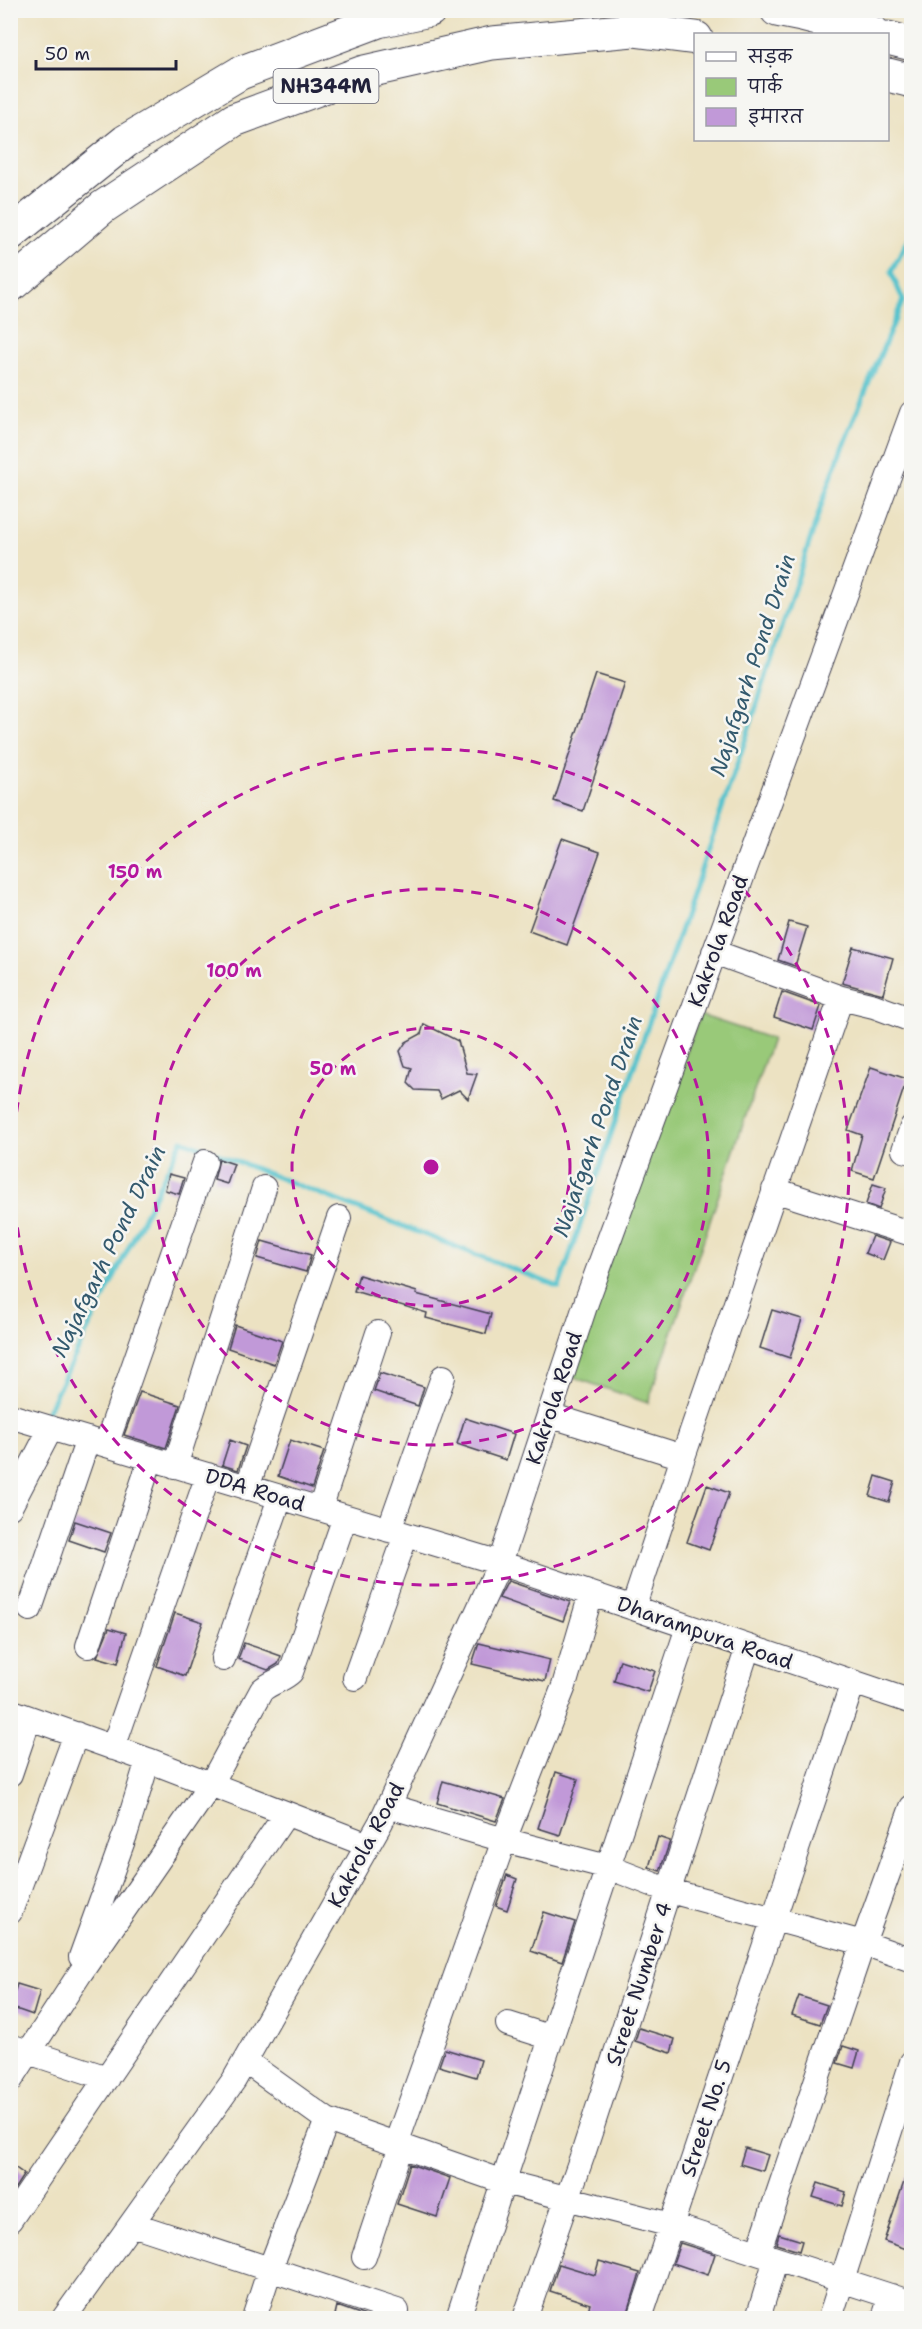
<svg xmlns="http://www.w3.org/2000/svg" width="922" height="2329" font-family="'Shantell Sans','Playpen Sans Deva',sans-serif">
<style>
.green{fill:#99c979;stroke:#5e765a;stroke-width:1.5}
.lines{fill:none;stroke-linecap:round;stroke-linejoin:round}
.stream{stroke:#56c3cd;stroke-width:5}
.building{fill:#c199d8}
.minor-casing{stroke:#403f4f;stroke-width:26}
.highway-casing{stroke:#403f4f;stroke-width:35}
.minor{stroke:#fff;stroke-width:24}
.highway{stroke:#fff;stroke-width:33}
.ring{fill:none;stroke:#b5179e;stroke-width:3;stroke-dasharray:10 8}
.labels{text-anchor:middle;stroke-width:5;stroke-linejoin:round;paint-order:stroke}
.shield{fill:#f6f6f2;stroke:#626272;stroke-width:1.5}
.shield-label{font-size:20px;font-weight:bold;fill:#22223b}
.street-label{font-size:21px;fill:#22223b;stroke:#f6f6f2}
.water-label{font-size:22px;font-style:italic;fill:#345a6e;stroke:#f6f6f2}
.centre{fill:#b5179e;stroke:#f6f6f2;stroke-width:3}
.ring-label{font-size:18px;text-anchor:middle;font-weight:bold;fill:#b5179e;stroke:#f6f6f2;stroke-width:5;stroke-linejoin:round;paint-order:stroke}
</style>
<rect width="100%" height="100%" fill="#f6f6f2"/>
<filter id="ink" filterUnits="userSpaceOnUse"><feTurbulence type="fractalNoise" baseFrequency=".0167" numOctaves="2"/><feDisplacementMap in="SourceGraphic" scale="12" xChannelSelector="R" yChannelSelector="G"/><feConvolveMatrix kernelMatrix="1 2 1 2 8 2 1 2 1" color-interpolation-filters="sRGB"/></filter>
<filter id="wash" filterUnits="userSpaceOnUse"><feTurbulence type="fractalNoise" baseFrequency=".008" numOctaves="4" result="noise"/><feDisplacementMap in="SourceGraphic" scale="24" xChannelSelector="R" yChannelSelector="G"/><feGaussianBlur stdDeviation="1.35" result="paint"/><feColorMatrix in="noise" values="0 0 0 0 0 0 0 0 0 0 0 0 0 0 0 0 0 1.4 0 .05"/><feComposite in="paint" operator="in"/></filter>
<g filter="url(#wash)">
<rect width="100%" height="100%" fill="#ece2c2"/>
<path class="green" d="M700,1015L772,1039L648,1403L567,1375Z"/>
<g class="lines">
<path class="stream" d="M43,1420L182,1140L559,1287L750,726L822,503L842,448L903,300L891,272L912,233"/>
</g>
<g id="blocks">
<path class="building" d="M596,674L625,683L583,811L554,801Z
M562,839L600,852L567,945L529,931Z
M789,922L807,927L795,966L778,960Z
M853,947L893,958L883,994L842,983Z
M782,992L821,1006L813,1030L774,1017Z
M424,1024L458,1041L467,1073L477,1074L468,1099L459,1090L441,1099L437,1091L415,1090L408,1083L412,1068L405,1066L400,1051L406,1042L421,1034Z
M871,1067L907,1079L874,1178L852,1171L862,1135L848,1130Z
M219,1159L234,1164L227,1184L214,1180Z
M169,1174L184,1178L179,1194L165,1190Z
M873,1184L886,1188L879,1209L866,1204Z
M872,1236L890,1242L883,1260L865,1253Z
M262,1241L311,1255L306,1272L257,1258Z
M359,1275L417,1292L416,1294L491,1314L486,1334L426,1318L427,1313L354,1291Z
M772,1310L802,1319L790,1358L760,1348Z
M235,1325L282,1341L274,1364L228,1348Z
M380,1373L424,1387L418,1406L374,1391Z
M140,1392L180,1405L166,1448L124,1435Z
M465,1418L514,1434L506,1460L457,1444Z
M230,1440L246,1446L238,1470L222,1465Z
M290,1440L324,1451L312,1488L278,1476Z
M876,1476L895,1482L889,1502L870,1496Z
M707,1485L729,1493L709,1550L687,1542Z
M75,1521L111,1533L104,1552L69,1540Z
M508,1581L570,1602L563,1621L499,1598Z
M175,1613L203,1622L185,1676L157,1666Z
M109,1628L126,1633L118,1663L97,1657Z
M244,1643L281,1656L278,1664L268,1670L238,1659Z
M479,1643L550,1660L545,1681L472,1664Z
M620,1660L655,1671L648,1692L614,1681Z
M556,1772L578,1779L560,1835L538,1828Z
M443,1781L505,1799L496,1821L437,1803Z
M658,1837L670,1841L660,1871L649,1867Z
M507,1875L517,1879L507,1910L496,1906Z
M544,1912L575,1922L562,1962L531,1951Z
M17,1984L40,1991L33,2015L10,2007Z
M799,1996L827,2005L820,2024L792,2015Z
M639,2028L675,2039L671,2053L635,2041Z
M843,2046L859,2051L854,2068L837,2063Z
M445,2049L481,2060L476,2077L439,2066Z
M745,2148L768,2155L763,2171L740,2164Z
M10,2164L24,2174L15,2188L10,2185Z
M410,2164L450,2178L437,2217L397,2204Z
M909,2167H912V2251L884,2241Z
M818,2183L846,2192L842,2206L813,2197Z
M779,2234L802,2241L799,2251L776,2244Z
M680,2243L715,2254L708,2275L673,2263Z
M599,2261L640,2273L626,2319H604L587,2313L590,2304L550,2291L559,2264L595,2275Z
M337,2306L374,2319H347L335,2315Z"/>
</g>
</g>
<g filter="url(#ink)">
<use href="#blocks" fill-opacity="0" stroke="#403f4f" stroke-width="1.5"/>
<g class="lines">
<g class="minor-casing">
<path id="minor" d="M714,952L841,998L874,1006L912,1020
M912,1127L904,1150L912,1152
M774,1190L912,1234
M549,1415L683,1457L841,998
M10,1416L500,1563L912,1702
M106,1445L205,1162
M175,1466L264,1188
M247,1488L339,1218
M10,1507L51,1428
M320,1509L378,1333
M389,1530L443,1377
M633,1608L683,1457
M30,1609L88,1439
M88,1646L151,1458
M223,1659L280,1498
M355,1678L406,1535
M10,1711L148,1760L368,1845
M113,1748L208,1475
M10,1774L29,1718
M389,1806L504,1840L564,1686L591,1594
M10,1912L76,1734
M81,1957L126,1832L148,1760
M508,2024L552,2038
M10,2046L107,2078
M245,2061L327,2120L270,2269L254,2318
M10,2081L81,1972L211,1784L262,1690C271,1682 283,1680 291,1672L345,1517
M327,2120L504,2182L671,2225L912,2303
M396,2144L504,1840L608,1867L670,1891L863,1943L912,1960
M10,2220L286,1814
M132,2224L397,2311L394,2318
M758,2253L863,1943L912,1807
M364,2257L401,2146
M64,2318L234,2080L381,1822L500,1563L587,1300L912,413
M458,2318L688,1627
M525,2318L584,2151L748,1647
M640,2318L853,1682
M758,2318L776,2259
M830,2318L912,2062
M884,2318L891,2296"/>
</g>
<g class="highway-casing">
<path id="highway" d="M777,10L802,15L875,34
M888,38L912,44
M888,75L912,81
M10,234L126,141L240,73L378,21L430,10
M10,286L103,207L234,120L364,72L492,43L633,30L696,38"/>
</g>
<use href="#minor" class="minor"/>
<use href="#highway" class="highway"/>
</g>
</g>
<g class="ring">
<circle cx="431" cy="1167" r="139"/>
<circle cx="431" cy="1167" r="278"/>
<circle cx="431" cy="1167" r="418"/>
</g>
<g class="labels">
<rect class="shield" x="273.5" y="69" width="105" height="34" rx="4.5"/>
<g class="shield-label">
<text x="326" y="93">NH344M</text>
</g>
<g class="street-label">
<text transform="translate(718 941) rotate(-70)" y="7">Kakrola Road</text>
<text transform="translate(554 1398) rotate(-72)" y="7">Kakrola Road</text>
<text transform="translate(255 1490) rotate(17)" y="7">DDA Road</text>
<text transform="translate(705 1633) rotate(19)" y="7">Dharampura Road</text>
<text transform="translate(366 1845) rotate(-62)" y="7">Kakrola Road</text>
<text transform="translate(639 1984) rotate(-72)" y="7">Street Number 4</text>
<text transform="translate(706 2118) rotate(-72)" y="7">Street No. 5</text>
</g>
<g class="water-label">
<text transform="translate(752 665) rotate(-72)" y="8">Najafgarh Pond Drain</text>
<text transform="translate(597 1126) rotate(-71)" y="8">Najafgarh Pond Drain</text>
<text transform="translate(108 1251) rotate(-64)" y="8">Najafgarh Pond Drain</text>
</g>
</g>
<circle cx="431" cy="1167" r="9" class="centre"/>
<g class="ring-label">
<text x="135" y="878">150 m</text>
<text x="234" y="977">100 m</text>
<text x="333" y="1075">50 m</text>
</g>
<rect width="922" height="2329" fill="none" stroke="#f6f6f2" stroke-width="36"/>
<rect x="694" y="33" width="195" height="108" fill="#f6f6f2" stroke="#a1a1a9" stroke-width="1.5"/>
<rect x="706" y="52" width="30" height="9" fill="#ffffff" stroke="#a1a1a9" stroke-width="1.5"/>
<text x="748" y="63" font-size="18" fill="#22223b">सड़क</text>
<rect x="706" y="78" width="30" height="18" fill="#99c979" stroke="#a1a1a9" stroke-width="1.5"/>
<text x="748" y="93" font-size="18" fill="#22223b">पार्क</text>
<rect x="706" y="108" width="30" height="18" fill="#c199d8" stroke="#a1a1a9" stroke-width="1.5"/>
<text x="748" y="123" font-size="18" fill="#22223b">इमारत</text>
<path d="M36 60v9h140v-9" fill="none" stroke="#22223b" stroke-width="3"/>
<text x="45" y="60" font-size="18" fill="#22223b" stroke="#f6f6f2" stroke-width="4.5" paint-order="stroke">50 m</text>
</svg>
